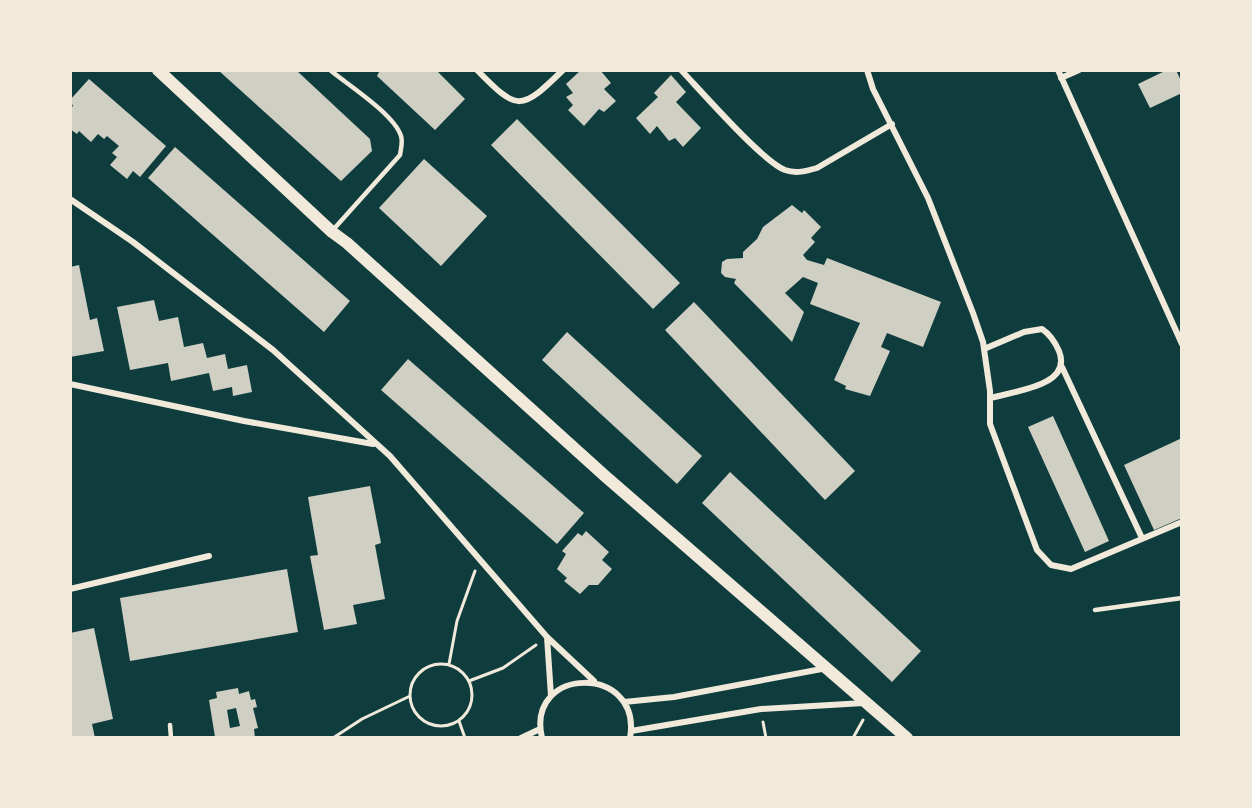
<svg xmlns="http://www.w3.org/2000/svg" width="1252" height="808" font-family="'Asap Condensed',sans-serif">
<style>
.building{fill:#cfcfc3;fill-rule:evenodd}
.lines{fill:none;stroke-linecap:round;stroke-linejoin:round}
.path{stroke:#f1e9da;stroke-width:3}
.service{stroke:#f1e9da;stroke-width:4.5}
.minor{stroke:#f1e9da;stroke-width:6}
.secondary{stroke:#f1e9da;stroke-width:12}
</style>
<rect width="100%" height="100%" fill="#0f3d3e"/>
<path class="building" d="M218,70H296L370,139L372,151L341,181Z
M380,70H436L465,99L435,130L377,76Z
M581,70H600L611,83L604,89L616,101L604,112L599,109L584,126L568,110L573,105L566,97L573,93L566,84Z
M1167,70H1176L1182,83V93L1150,108L1138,84Z
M671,75L686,92L676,102L701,128L683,147L675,138L669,141L657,126L650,134L636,118L658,97L654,93Z
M89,79L166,146L140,177L133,171L127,179L110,165L117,157L112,153L119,146L107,136L104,139L98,134L91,142L79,131L77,134L70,129V109L73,106L70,100Z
M517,119L680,283L653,309L491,145Z
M175,147L350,301L324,332L148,178Z
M424,159L487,216L441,266L379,208Z
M792,205L802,213L804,210L821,227L811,238L815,242L803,255L807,260L824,265L827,258L941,302L923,347L887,333L881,347L890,351L870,396L845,389L846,386L834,380L860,323L810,304L818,283L803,277L785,293L804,312L792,342L734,283L736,279L725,277L721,273L722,262L727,259L743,258V252L757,239L763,227Z
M79,265L90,320L97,318L104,351L70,357V267Z
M154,300L159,321L178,317L184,347L203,343L207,358L225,354L228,369L247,365L252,392L233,396L232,387L213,391L209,373L171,381L168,363L130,370L117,307Z
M694,302L855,471L825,500L665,330Z
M567,332L702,456L677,484L542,360Z
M408,359L584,513L557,544L381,390Z
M1053,416L1109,541L1085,552L1028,427Z
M1182,438V518L1154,530L1124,465Z
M730,472L921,651L892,682L702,503Z
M370,486L381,543L375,545L385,599L353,605L357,624L324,630L310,556L318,555L308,497Z
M586,531L609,552L602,560L612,569L598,585H589L580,594L564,581L567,578L557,569L566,554L562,551L578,533L582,536Z
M287,569L298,632L130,661L120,598Z
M94,628L113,719L92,724L95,738H70V633Z
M238,688L239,694L249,691L251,700L255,699L257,707L253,708L258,728L254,729L255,738L215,737L209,700L217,698L216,692ZM236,708L240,726L230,728L227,710Z"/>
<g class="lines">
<path class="path" d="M449,664L457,621L475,571
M410 695a31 31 0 1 1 62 0a31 31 0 1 1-62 0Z
M469,681L503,668L536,645
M459,721L465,738
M763,722L766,738
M333,738L362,719L410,696
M853,738L863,720"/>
<path class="service" d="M330,70C348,85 394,114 401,136C403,142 401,148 400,155L332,231
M1095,610L1182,598
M170,725L171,738"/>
<path class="minor" d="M477,70C518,112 521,111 563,70
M681,70C702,92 762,161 785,170C796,174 807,171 817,168L892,124
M867,70L873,89L928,198L973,313L983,342L990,391V424L1037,550L1051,565L1071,569L1182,522
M1058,70L1182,344
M1061,78L1079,70
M70,199L133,242L273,350L390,456L547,637L594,681
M984,349L1024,332L1042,329C1051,335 1055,342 1059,351C1073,386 1014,391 991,398
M1062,367L1142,538
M70,384L244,421L373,444
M70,589L209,556
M547,637L551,696
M624,702L674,697L827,668
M631,731L761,709L864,703
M521,738L540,729
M542,738C525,665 643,664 630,738"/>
<path class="secondary" d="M158,70L332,232L347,243L605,476L907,738"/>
</g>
<rect width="1252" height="808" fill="none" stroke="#f1e9da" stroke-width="144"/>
</svg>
